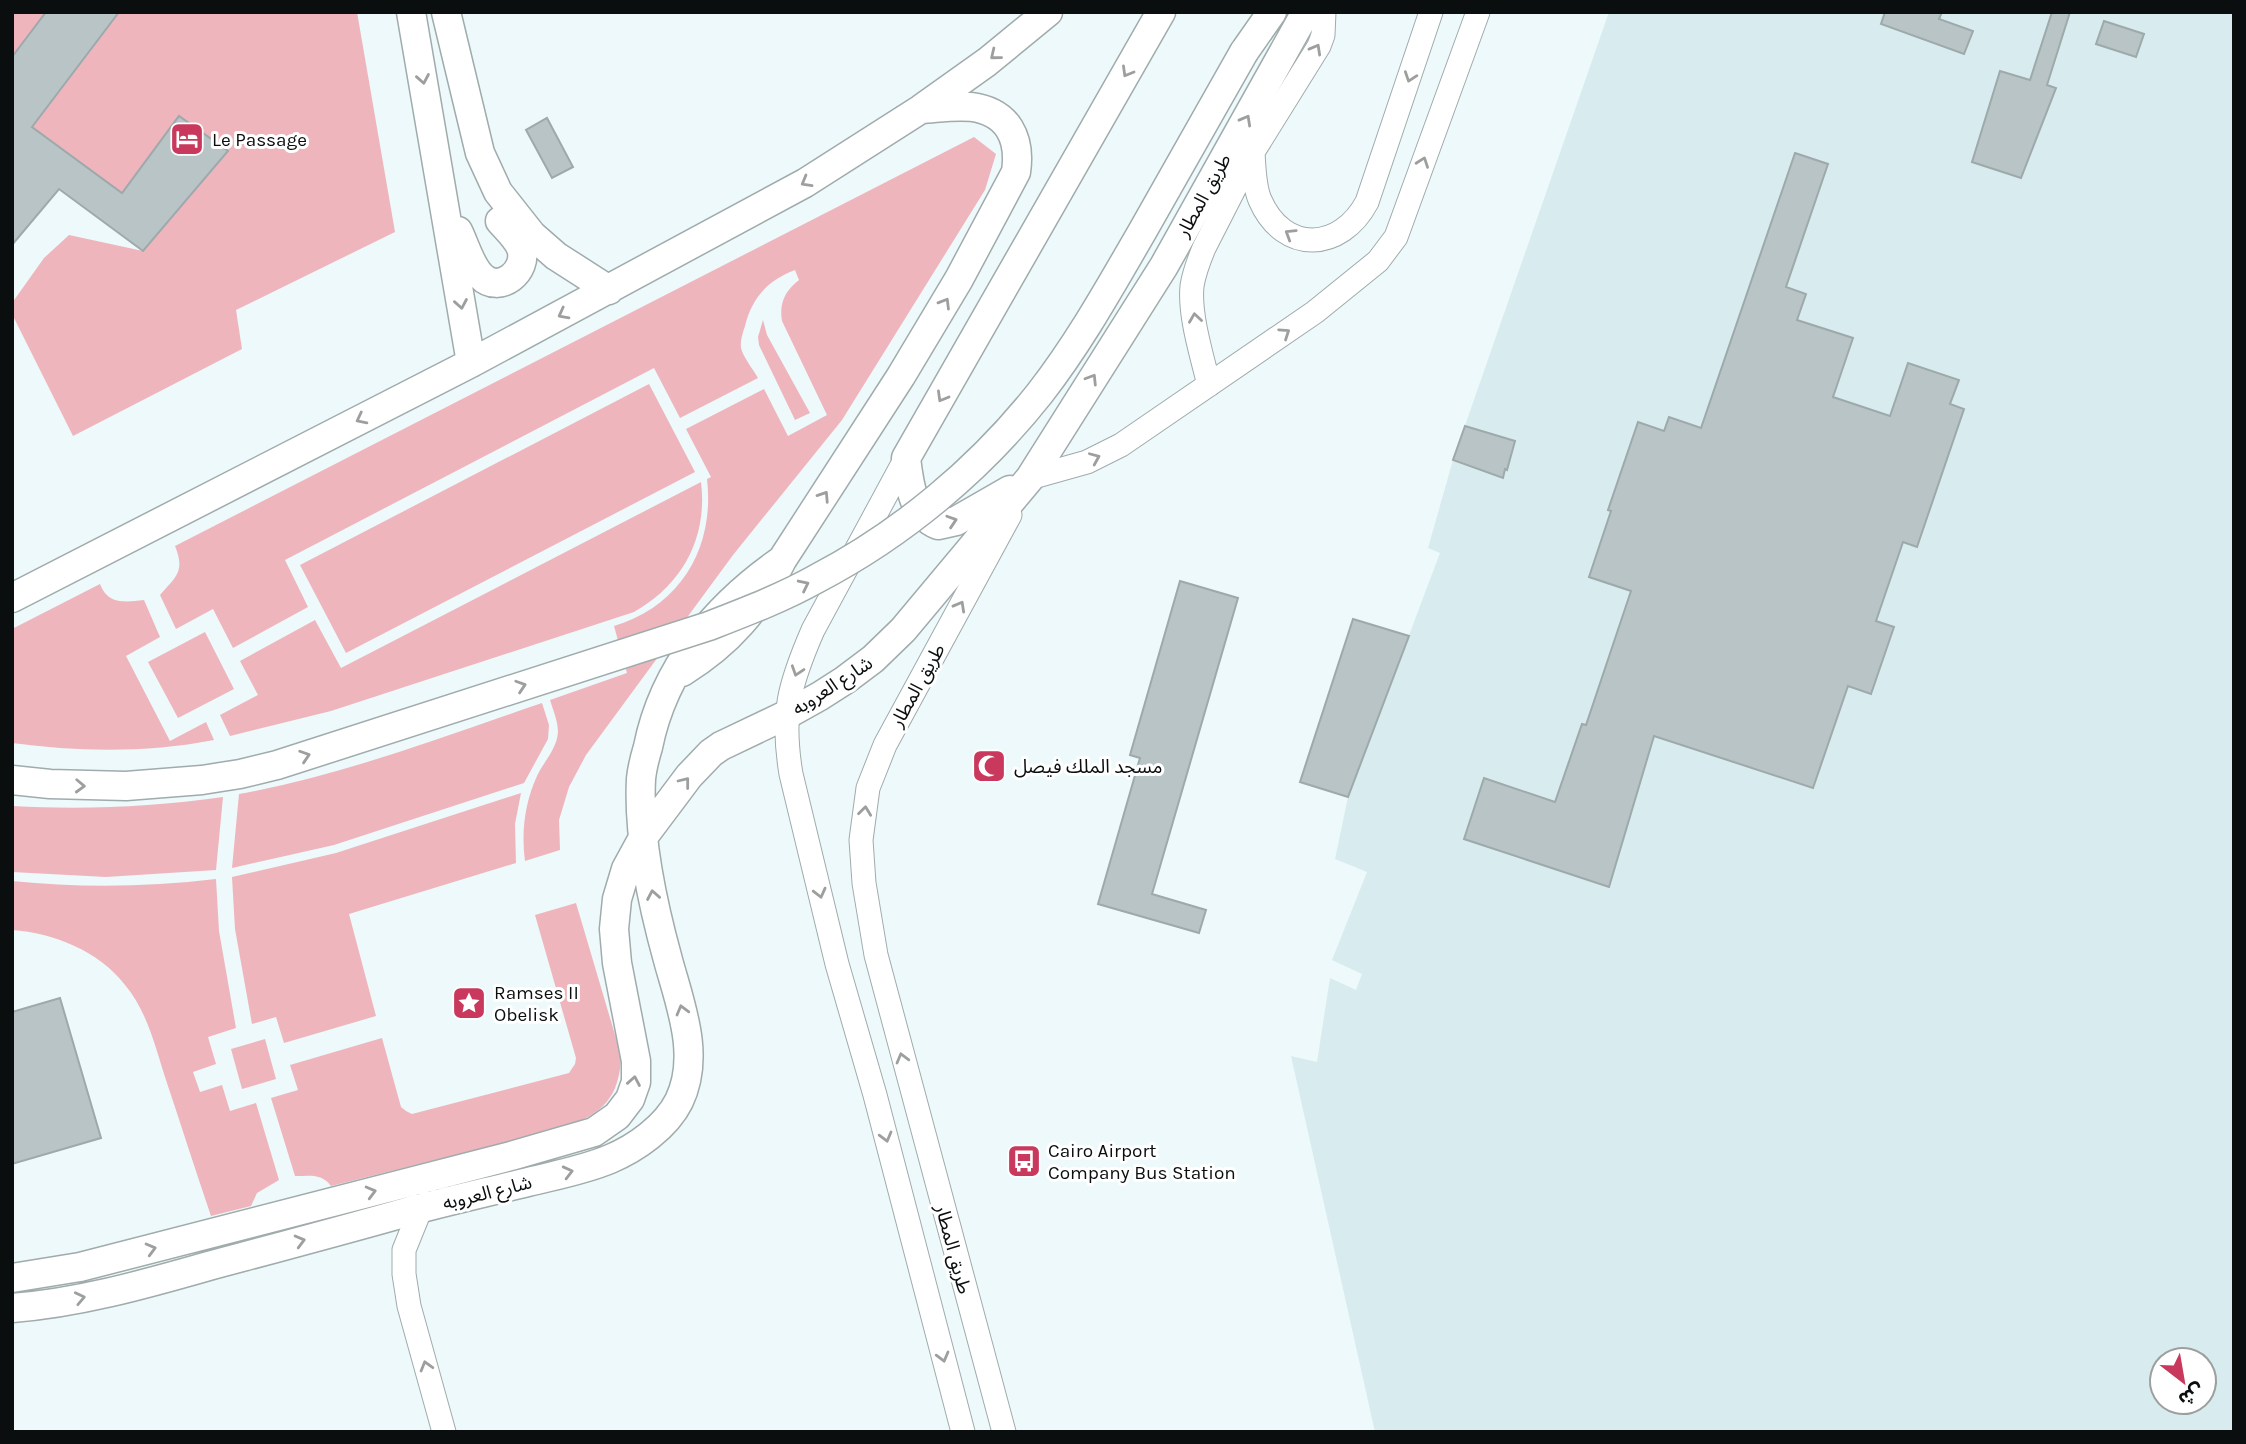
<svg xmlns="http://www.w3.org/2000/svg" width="2246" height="1444" font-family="Karla,'Noto Sans Arabic',sans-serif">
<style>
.built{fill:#d8ecef;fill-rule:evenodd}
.green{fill:#efb5bc}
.building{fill:#b8c4c5;stroke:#9da9aa;stroke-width:2}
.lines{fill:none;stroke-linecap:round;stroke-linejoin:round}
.minor-casing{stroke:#a0abac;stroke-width:25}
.major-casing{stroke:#a0abac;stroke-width:31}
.minor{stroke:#fff;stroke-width:23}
.major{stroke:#fff;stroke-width:28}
.major-bridge-casing{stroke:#a0abac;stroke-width:31;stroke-linecap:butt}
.major-bridge{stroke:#fff;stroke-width:28}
.oneway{stroke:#9d9f9f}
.labels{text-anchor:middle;stroke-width:6;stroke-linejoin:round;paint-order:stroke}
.poi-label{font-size:19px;fill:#0a0e0e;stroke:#fff;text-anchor:start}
.street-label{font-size:19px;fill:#0a0e0e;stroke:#fff}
</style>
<rect width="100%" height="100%" fill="#edf9fa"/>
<path class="built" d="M1609,12H2234V1432H1375L1291,1056L1317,1062L1330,978L1356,990L1362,974L1332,960L1367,872L1335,859L1348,797L1440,553L1428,548L1453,460ZM2162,1360H2204V1402H2162Z"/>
<path class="green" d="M12,12H46L12,57Z
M110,12H357L395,232L236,310L242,349L73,436L12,314V303L44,258L69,235L143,251L228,151L179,117L122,193L32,127L115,17Z
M974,137L996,154L985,190L842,420L733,555L586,755L569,787L559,820L560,850L525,861C521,832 525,802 537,776C544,761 557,749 558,732C558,721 553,710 550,700L627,673L614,626C681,606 715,547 707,479L711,477L686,429L764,389L788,436L827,415L782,321C779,303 785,291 799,280L795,270C768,280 752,298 745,326C743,332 740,341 741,348C743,357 753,369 758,378L680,418L654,368L285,560L308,607L233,648L213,609L176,629L160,595C177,576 185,571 175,546Z
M763,320L767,335L810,413L795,420L759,345L758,337Z
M649,384L695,472L346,653L300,565Z
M701,482C708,538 682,585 634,612L331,711L230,736L220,715L258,695L240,661L315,620L341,668Z
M100,584C108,605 125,602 144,600L160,637L126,656L170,741L206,722L214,740C147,753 79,752 12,743V629Z
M205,632L234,689L178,718L148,662Z
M542,703L549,725L548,739L524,783L334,845L232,868L239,794C344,775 442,737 542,703Z
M521,793L515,824L516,863L349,914L376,1016L284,1043L276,1017L252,1024L235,929L232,877L336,853Z
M223,797L216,870L106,877L12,872V806C83,810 152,807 223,797Z
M216,879L219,931L236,1028L208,1037L216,1064L193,1072L200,1092L222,1085L230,1111L256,1103L279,1180L257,1193L251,1206L211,1216C196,1172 182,1128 167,1083C156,1050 148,1012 125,985C99,951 54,933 12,930V881C80,888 148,887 216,879Z
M576,903L621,1055C620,1098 602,1114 563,1128L331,1186C322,1173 309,1176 295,1176L271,1098L298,1090L290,1065L382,1038L401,1107L406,1111L412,1114L569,1073L575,1064L576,1058L535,915Z
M265,1039L276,1079L242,1089L231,1049Z"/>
<path class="building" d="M46,12H119L32,127L122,193L179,116L228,151L143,251L59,189L12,245V57Z
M1885,12H1942L1939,19L1973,31L1964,54L1881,24Z
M2052,12H2070L2047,85L2056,88L2021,178L1972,162L2000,71L2030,80Z
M2104,21L2144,34L2136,57L2096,44Z
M547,118L573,167L552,178L526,130Z
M1795,153L1828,164L1786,287L1806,294L1797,320L1853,338L1833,397L1890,416L1908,363L1959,380L1950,404L1964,409L1917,547L1903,542L1876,621L1894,627L1871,694L1848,686L1813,788L1654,736L1609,887L1464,839L1484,778L1555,802L1582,724L1586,725L1631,591L1589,577L1611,511L1608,510L1638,422L1664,431L1669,417L1701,428Z
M1465,426L1515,441L1507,470L1505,469L1503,478L1453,460Z
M1180,581L1238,598L1152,894L1206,910L1199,933L1098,904L1140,758L1130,755Z
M1353,619L1409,636L1348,797L1300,782Z
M60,998L101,1138L12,1164V1012Z"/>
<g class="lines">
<g class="minor-casing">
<path id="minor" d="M1253,152C1254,167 1254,186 1260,200C1284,255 1341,251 1367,202L1431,12
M1209,385C1202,356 1189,315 1192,286C1194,273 1199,260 1204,248L1253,152L1319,46L1323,35L1324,12
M906,458L813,630C789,685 781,714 791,774L837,964L875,1095L963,1432
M1026,485L1030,478L1087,462L1121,445L1315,312L1378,261L1396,237L1478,12
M421,1208L404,1250V1274L409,1306L444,1432
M1004,1432L876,955L864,883L861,840L868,788L885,745L1010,515"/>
</g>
<g class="major-casing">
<path id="major" d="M411,12L471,363
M446,12L480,153L498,192L532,235L556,256L609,290
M1244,52L1272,12
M458,231C465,245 470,265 481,276C499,295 529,271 521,248C517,238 507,229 500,221
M1010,490L956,521L938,525C912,515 909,482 906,458L1161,12
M12,598L471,363L805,183L921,109L987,62L1048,12
M682,672C729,643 758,609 782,560L901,376L959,279L1016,172C1021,138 1008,112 972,107C956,105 938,108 922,109
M12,1278L80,1267L511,1156L594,1132L617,1116L630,1099L636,1082V1061L617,963L614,929L617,899L626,869L644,836L689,776L711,753L721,746L786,715L820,696L845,680L873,659L903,630L1030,478L1164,266L1306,12
M12,1308C77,1303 142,1285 205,1267C272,1249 340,1231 407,1212C447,1201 488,1192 528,1182C556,1175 584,1170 610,1159C636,1148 666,1127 679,1101C701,1056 680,1004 668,960C653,906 638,835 641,779C642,768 645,757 648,747C664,667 717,605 782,560"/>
</g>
<use href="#minor" class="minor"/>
<use href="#major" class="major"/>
<g class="major-bridge-casing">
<path id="major-bridge" d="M12,780L50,784L126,786L202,780L240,774L277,765L709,626C745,612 782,598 816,579C902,534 980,469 1040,393C1079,343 1110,287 1142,232C1176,172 1210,112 1244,52"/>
</g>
<use href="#major-bridge" class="major-bridge"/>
</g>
<defs><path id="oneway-chevron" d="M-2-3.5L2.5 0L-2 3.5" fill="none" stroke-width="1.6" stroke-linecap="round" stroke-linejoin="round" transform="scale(1.75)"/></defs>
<g class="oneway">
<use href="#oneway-chevron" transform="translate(1316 49) rotate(-61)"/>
<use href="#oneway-chevron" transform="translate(995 55) rotate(141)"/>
<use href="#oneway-chevron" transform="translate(1127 72) rotate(120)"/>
<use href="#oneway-chevron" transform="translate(1410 77) rotate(109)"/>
<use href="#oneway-chevron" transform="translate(423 79) rotate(80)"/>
<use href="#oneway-chevron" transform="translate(1246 120) rotate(-61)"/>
<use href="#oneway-chevron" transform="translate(1423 162) rotate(-70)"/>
<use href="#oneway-chevron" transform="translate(806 182) rotate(150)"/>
<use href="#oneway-chevron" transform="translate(1290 234) rotate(-148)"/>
<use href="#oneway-chevron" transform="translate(945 303) rotate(-59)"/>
<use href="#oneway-chevron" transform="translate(461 304) rotate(80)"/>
<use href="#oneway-chevron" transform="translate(563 314) rotate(152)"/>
<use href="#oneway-chevron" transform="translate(1195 318) rotate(-98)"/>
<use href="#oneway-chevron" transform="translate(1285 333) rotate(-34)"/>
<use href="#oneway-chevron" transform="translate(1092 379) rotate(-58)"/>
<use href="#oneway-chevron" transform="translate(942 397) rotate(120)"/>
<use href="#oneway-chevron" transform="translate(361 419) rotate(153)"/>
<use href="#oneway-chevron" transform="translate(1095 458) rotate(-23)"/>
<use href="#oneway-chevron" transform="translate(824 496) rotate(-57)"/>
<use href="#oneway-chevron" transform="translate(952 521) rotate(-18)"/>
<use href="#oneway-chevron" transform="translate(804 585) rotate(-26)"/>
<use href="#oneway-chevron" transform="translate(960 606) rotate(-61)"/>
<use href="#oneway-chevron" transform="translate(797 671) rotate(108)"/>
<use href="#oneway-chevron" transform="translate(521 686) rotate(-18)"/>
<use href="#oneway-chevron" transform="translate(305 756) rotate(-18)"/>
<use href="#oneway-chevron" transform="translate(685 782) rotate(-52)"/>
<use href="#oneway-chevron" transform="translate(80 786) rotate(2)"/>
<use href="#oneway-chevron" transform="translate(865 811) rotate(-83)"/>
<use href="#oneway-chevron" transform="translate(820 893) rotate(76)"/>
<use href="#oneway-chevron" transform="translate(653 895) rotate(-100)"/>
<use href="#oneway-chevron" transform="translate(682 1010) rotate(-105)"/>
<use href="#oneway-chevron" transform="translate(902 1058) rotate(-105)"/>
<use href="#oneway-chevron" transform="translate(634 1081) rotate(-80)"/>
<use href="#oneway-chevron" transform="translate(886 1137) rotate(75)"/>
<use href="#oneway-chevron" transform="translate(568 1172) rotate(-14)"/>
<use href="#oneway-chevron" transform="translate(371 1192) rotate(-15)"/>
<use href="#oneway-chevron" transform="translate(300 1241) rotate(-15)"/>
<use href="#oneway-chevron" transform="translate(151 1249) rotate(-15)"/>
<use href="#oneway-chevron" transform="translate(80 1298) rotate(-12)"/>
<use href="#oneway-chevron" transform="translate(943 1357) rotate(75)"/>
<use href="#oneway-chevron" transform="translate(426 1366) rotate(-106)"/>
</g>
<defs>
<g id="hotel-square" transform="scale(1.75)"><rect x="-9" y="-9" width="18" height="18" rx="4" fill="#c8395d" stroke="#fff"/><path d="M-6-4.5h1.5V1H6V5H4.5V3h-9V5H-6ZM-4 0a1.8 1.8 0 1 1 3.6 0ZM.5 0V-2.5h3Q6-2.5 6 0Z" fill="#fff"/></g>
<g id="mosque-square" transform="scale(1.75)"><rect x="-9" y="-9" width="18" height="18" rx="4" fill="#c8395d" stroke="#fff"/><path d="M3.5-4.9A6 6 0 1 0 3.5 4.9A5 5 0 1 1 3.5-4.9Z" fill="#fff"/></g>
<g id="sight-square" transform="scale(1.75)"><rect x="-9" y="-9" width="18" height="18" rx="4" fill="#c8395d" stroke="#fff"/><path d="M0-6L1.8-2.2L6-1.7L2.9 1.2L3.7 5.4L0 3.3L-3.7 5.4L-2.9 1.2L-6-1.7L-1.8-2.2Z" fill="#fff"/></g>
<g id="bus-square" transform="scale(1.75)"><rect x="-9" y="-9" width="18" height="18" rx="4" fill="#c8395d" stroke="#fff"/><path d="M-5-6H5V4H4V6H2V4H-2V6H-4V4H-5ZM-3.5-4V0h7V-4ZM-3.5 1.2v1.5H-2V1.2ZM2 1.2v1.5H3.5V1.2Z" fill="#fff"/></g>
</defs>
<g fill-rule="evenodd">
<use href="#hotel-square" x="187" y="139"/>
<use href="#mosque-square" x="989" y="766"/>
<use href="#sight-square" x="469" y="1003"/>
<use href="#bus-square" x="1024" y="1161"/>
</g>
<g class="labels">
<g class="poi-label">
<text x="212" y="146">Le Passage</text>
<text x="1014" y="773">مسجد الملك فيصل</text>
<text x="494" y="999">Ramses II<tspan x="494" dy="22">Obelisk</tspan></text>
<text x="1048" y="1157">Cairo Airport<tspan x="1048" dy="22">Company Bus Station</tspan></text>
</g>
<g class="street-label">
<text transform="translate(1203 195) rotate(-61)" y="7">طريق المطار</text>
<text transform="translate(832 685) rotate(-33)" y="7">شارع العروبه</text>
<text transform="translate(917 685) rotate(-61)" y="7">طريق المطار</text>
<text transform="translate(487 1192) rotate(-14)" y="7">شارع العروبه</text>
<text transform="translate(954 1249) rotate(75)" y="7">طريق المطار</text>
</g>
</g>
<rect width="2246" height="1444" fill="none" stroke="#0a0e0e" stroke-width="28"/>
<g transform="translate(2183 1381) rotate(149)"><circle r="33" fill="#ffffff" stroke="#9d9f9f" stroke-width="2"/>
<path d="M0-5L12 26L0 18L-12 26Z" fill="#c8395d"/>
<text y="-10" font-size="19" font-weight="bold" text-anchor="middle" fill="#0a0e0e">ش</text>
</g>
</svg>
